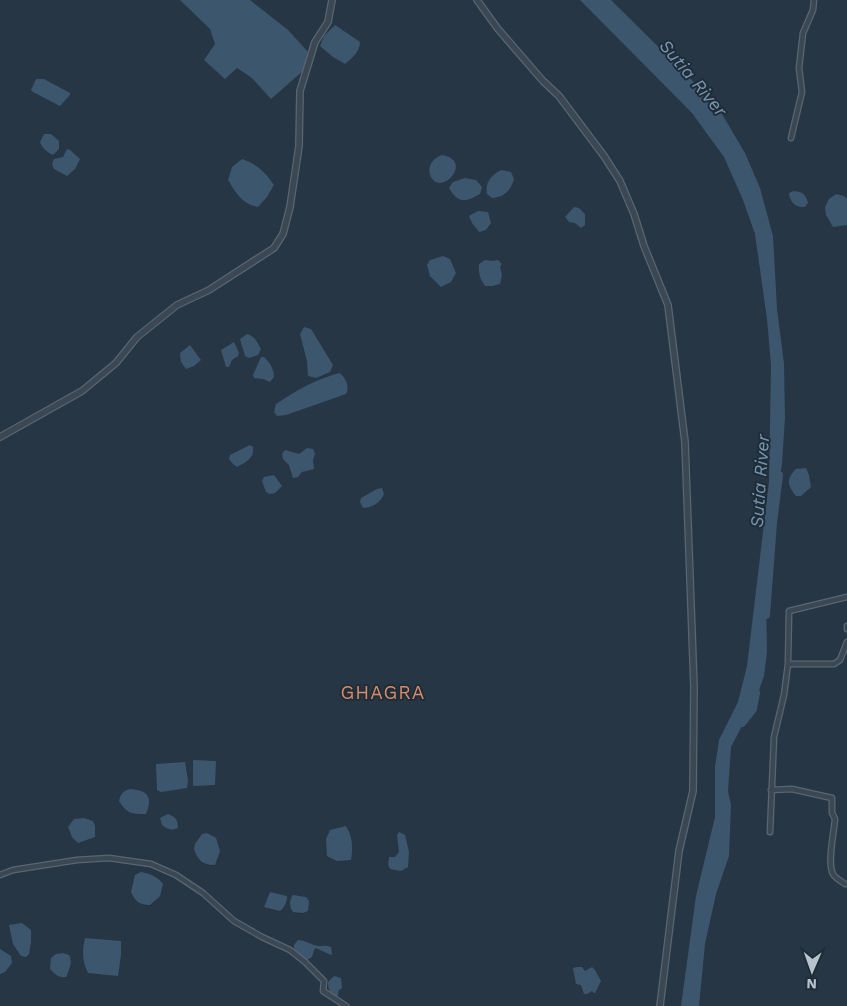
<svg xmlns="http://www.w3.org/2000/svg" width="847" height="1006" font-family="'Work Sans',sans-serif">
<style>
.water{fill:#3c566d}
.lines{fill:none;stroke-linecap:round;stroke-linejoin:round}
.river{stroke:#3c566d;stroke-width:8}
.minor-casing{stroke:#596671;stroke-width:7}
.tertiary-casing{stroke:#596671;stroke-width:8}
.minor{stroke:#3b4853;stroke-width:4.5}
.tertiary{stroke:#3b4853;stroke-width:5.5}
.labels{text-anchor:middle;stroke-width:4;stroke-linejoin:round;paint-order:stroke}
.water-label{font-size:18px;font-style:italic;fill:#7896b1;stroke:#1f2d39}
.quarter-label{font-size:19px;letter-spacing:1px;fill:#d98c67;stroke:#1f2d39}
</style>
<rect width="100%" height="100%" fill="#263644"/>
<path class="water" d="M180,0H250L288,30L309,53L303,71L271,99L252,78L237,68L225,79L204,60L215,44L210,29Z
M580,0H611L711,99L719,109L745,153L760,188L773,236L777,309L784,364L785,418L782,464L776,502L769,560L766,601L767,652L764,676L756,699L731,747L728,791L731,805L729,856L716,894L705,944L699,1006H681L696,896L715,817V767L719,740L738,702L747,666L769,482L771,365L767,319L755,234L743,200L724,157L692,113Z
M335,25L360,42C360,52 352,58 345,64L333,57L320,46L324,36Z
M36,79H44L70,93V95L60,106L33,92L31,90Z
M44,134H51L59,141V149L53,155C48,153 42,148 40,142Z
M67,149L70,150L80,159L75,169L67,176L54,169L52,164L54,159L63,157Z
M442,155C474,160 442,197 431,177C426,167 433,158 442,155Z
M242,159C257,164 265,172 274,185L267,197L258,207C242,204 236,193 228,180L232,167Z
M501,170L511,172L514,179C511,191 504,197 492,198L487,194C485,183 490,176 501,170Z
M465,178L476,180L482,187L480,194C466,202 458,204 449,188L453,182Z
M794,191C802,192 806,194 808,203L805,207C795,208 790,202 789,193Z
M836,194L844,196L847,199V225L833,227L826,215L825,207L829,199Z
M574,207L579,208L585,214V225L581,228L575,223L569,222L565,217Z
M478,211L488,212L491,223L486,230L479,232L472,223L469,216Z
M443,256L450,259L456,273L451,282L441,287L430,276L427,265L430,260Z
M485,260L493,261L498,260L502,264L500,267L502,275L500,284L492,286H485C480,279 478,272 479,264Z
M304,327L311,329L333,365L330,372L316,378L308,376L307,361L300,334Z
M247,334C255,336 257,342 261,349L258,355L249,358L245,356L240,339Z
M234,342L239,353L238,356L232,360L229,367H226L221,350Z
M190,345L201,360L194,366L186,369L181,362L180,353Z
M261,357H264C270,363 274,369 274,377L270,382L263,379L254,378L253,375Z
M340,373C346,379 350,386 346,394L286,415L277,416L274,412L276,404C295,391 318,378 340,373Z
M250,445L253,447C255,458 246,462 237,467L233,464L229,459L230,455Z
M307,448L313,449L315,454L313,460L314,469L302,472L298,477L293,478L289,465L283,459L282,454L285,450L299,454Z
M806,468L809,475L811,487L801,496H796C787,485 786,479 796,469Z
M274,475L282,486L275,493L270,494L266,492L262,481L264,477Z
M382,488L384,494C381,502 372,508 363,508L360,502L361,498L377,489Z
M193,760L216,761L215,785L193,786Z
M185,762L188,781L187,788L161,792L157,790L156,764Z
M130,789C148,790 153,797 146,814C132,814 127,814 119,801C121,793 123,791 130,789Z
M168,814C176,817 178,820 178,828C171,831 167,829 162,825L160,818Z
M84,818L93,821L95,826V837L78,843L72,837L68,827L74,819Z
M346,826C353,838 353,847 351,860L337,861L327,856L326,839L330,830Z
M399,832L405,835L409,852L408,867L401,871L390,869L388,865L389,857H395L399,852L397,835Z
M207,833L216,838L220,851L215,865C203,865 198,861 194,849L195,844L202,834Z
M141,872C150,874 157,876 163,884L160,896L150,905C139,905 135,901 131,892L135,875Z
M270,892L287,896C287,902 285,907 280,911L264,907Z
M293,895L306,897L309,901L308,911L303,913L293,912C289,906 289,900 293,895Z
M22,923L31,930V942L29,954L26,957L21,956L13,944L9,925Z
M85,938L121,941V955L118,976L88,973C82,961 82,951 85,938Z
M298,940C305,940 311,945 319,946C324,946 326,945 331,947L332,954L331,955L316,948L314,950L312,957L307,960L294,949V945Z
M0,949L11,956L12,963L5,972L0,974Z
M63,953L69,955C73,962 69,971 66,977C58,978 55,974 50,969L51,958L56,954Z
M577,967H582L585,971L592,967L595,970L601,981L595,993H594L592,991L587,994H584L581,985L576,984L573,968Z
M334,976L341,978L342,988L339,990L337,999C331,994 328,991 328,982Z"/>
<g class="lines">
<path class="river" d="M766,615L773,523L779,475
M742,723L753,709L756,693"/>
<g class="minor-casing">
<path id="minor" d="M791,138L802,92L799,68L803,33L813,10L814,0
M847,626V629
M788,664L789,611L847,597
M771,790L792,789L832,798V813L835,819C834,832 827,863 833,874C835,878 841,881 845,884
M770,832L774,737L784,695L788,664H834L840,660L847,642
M0,875L13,870L77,860L109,858L151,864L176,875L203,893L234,921L262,937L290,950L305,962L324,981L323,991L346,1006"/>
</g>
<g class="tertiary-casing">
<path id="tertiary" d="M477,0L498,29L543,81L559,96L604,156L620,181L634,214L644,246L668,305L685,442L694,687L693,791L679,851L660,1006
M0,437L82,391L116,363L137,337L177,305L209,290L274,248L283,234L290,207L299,146L300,91L315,42L328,22L332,0"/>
</g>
<use href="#minor" class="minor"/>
<use href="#tertiary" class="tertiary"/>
</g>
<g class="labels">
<g class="water-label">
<text transform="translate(693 78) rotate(50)" y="6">Sutia River</text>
<text transform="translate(760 481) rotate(-86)" y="6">Sutia River</text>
</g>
<g class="quarter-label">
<text x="383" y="699">GHAGRA</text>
</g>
</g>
<g transform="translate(812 971) rotate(182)" stroke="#1f2d39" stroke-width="4" paint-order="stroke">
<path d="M0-4L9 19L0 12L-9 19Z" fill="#b8c3cd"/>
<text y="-8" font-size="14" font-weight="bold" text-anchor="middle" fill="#b8c3cd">N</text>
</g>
</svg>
